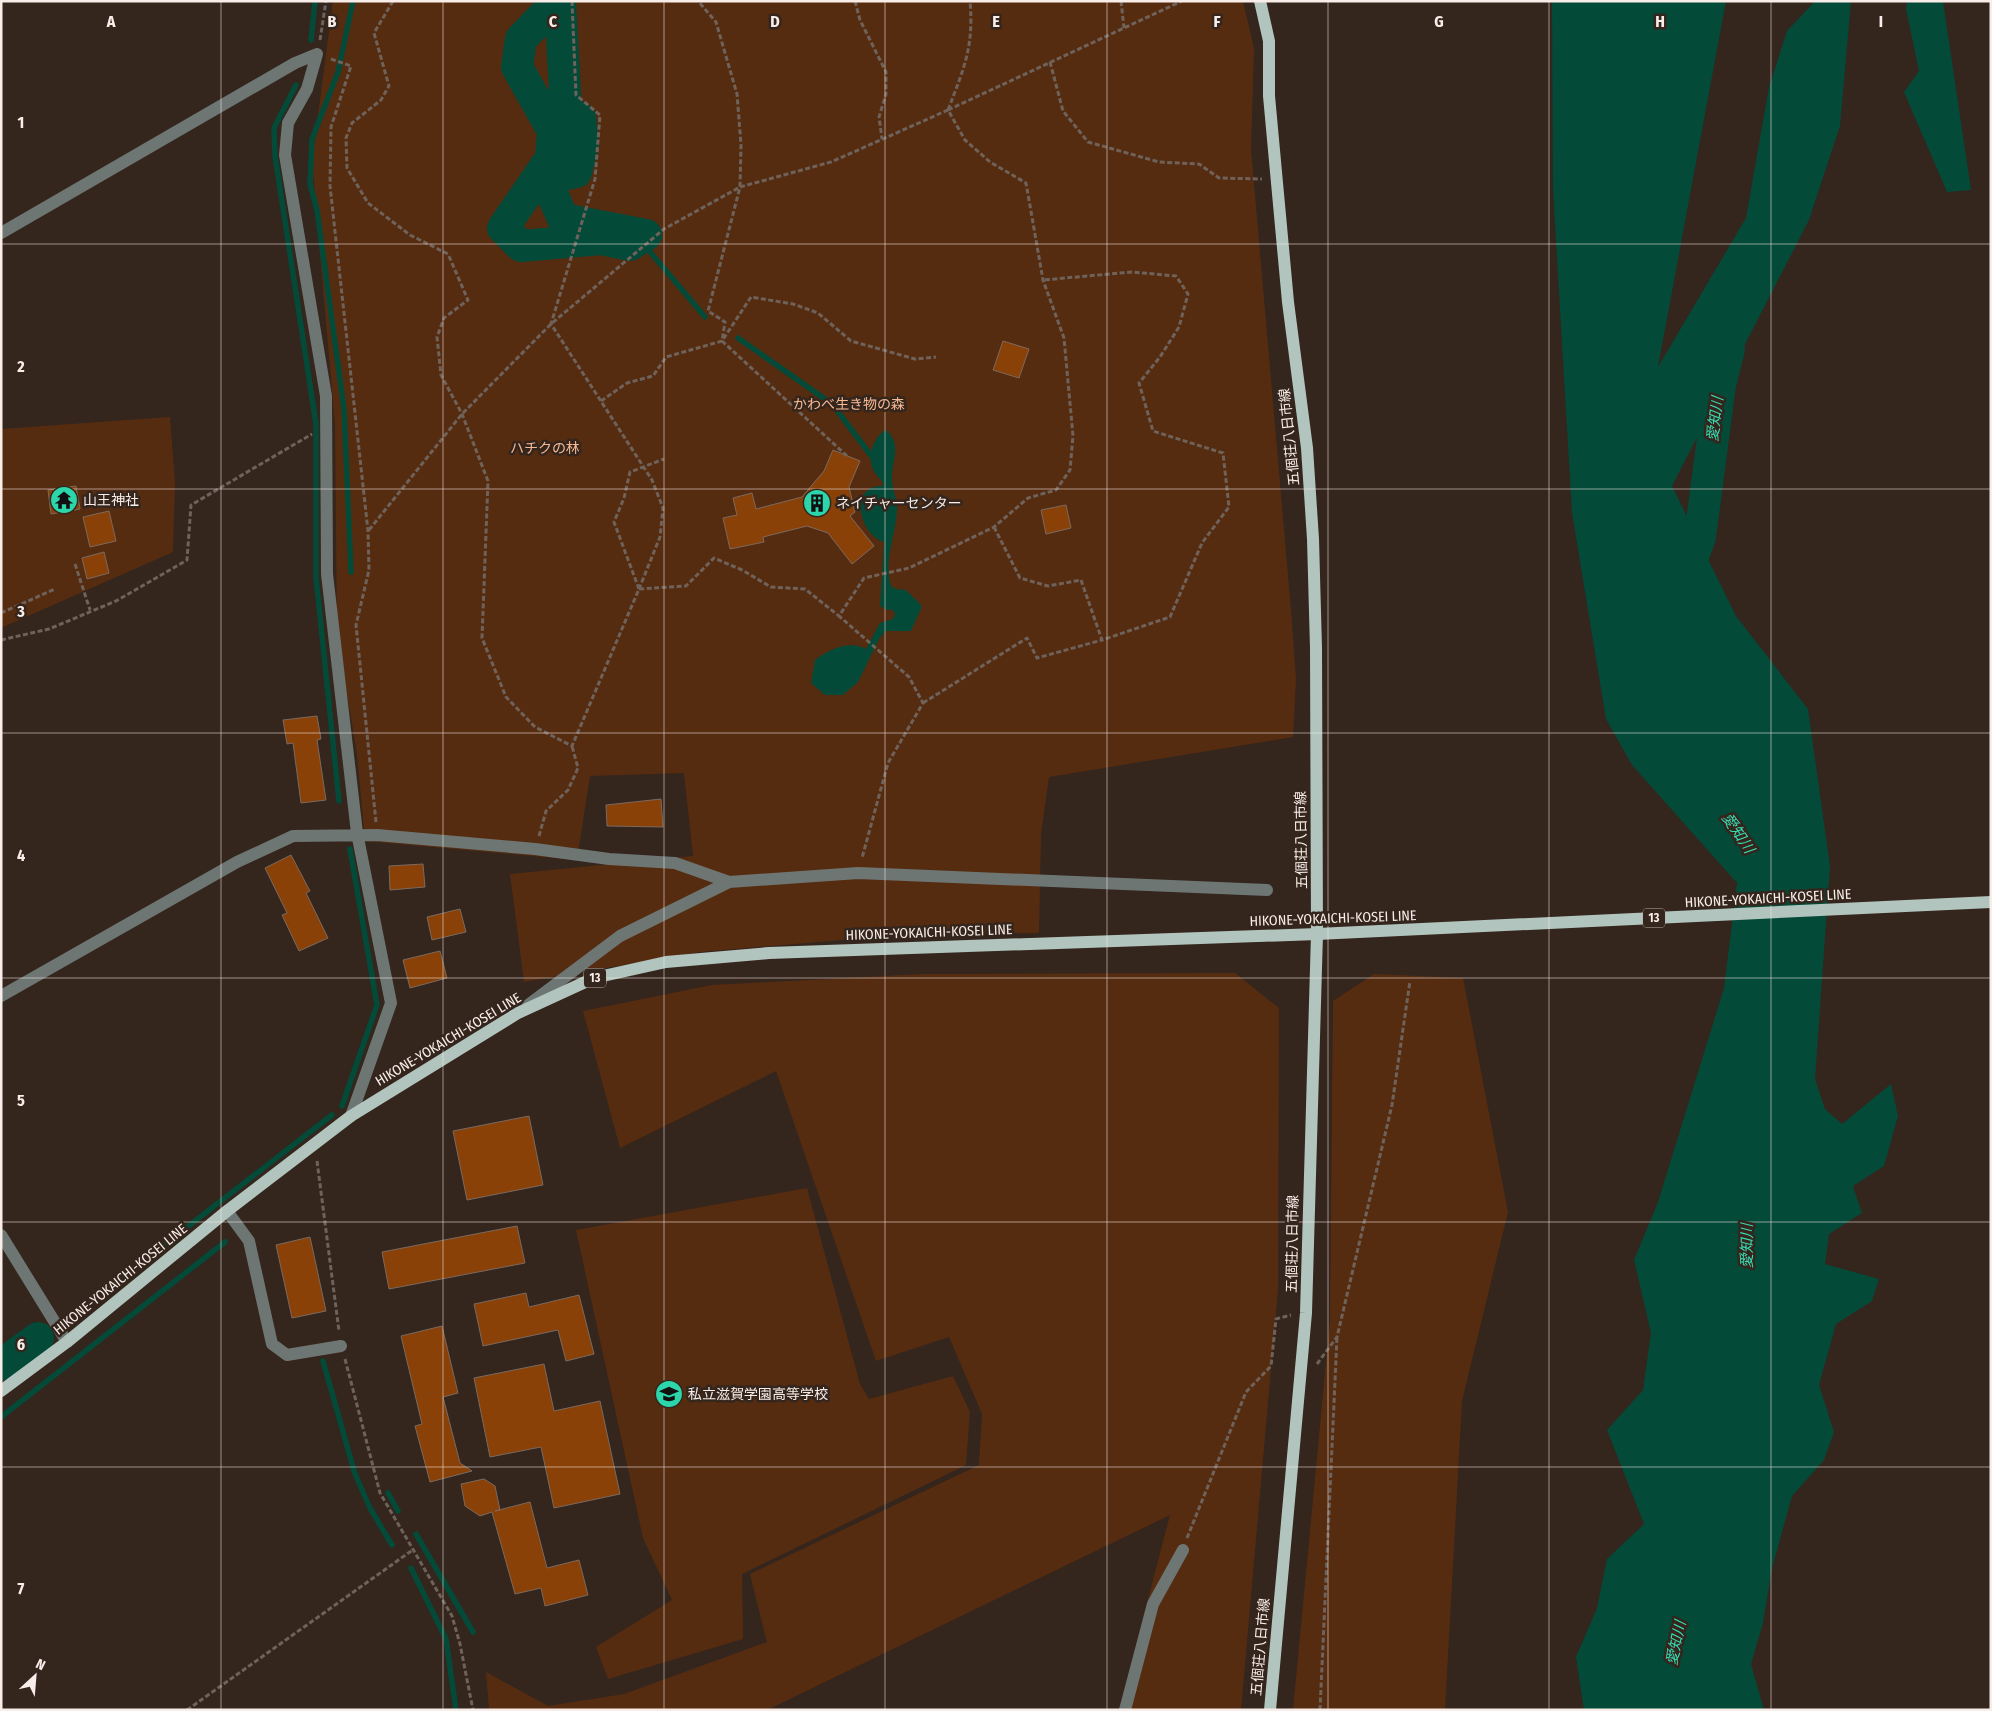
<svg xmlns="http://www.w3.org/2000/svg" width="1992" height="1711" font-family="'Fira Sans Condensed','Noto Sans JP',sans-serif">
<style>
.green{fill:#562c11}
.water{fill:#044a39}
.lines{fill:none;stroke-linecap:round;stroke-linejoin:round}
.stream{stroke:#044a39;stroke-width:5.5}
.river{stroke:#044a39;stroke-width:32}
.building{fill:#894107;stroke:#7b6a60}
.path{stroke:#6f625a;stroke-width:3;stroke-dasharray:5 2.5;stroke-linecap:butt}
.minor{stroke:#6d7673;stroke-width:12}
.major{stroke:#b1c4bd;stroke-width:12}
.grid{fill:none;stroke:#f8ede8;stroke-width:1;stroke-opacity:0.55}
.labels{text-anchor:middle;stroke-width:5;stroke-linejoin:round;paint-order:stroke}
.shield{fill:#34251d;stroke:#bdb1ab;stroke-width:1}
.shield-label{font-size:12px;font-weight:bold;fill:#f8ede8}
.park-label{font-size:14px;fill:#f7b894;stroke:#34251d}
.street-label{font-size:14px;fill:#f8ede8;stroke:#34251d}
.poi-label{font-size:14px;fill:#f8ede8;stroke:#34251d;text-anchor:start}
.water-label{font-size:15px;font-style:italic;fill:#37deb4;stroke:#34251d}
.grid-label{font-size:16px;text-anchor:middle;font-weight:bold;fill:#f8ede8;stroke:#34251d;stroke-width:5;stroke-linejoin:round;paint-order:stroke}
</style>
<rect width="100%" height="100%" fill="#34251d"/>
<path class="green" d="M333,1H1243L1254,48L1251,149L1291,610L1296,679L1293,737L1049,777L1041,834L1039,933L900,935L700,952L524,982L510,874L693,856L684,773L590,776L577,860L365,841L357,754L337,633L335,425L312,161Z
M170,417L175,483L173,552L1,628V429Z
M1235,973L1279,1008L1278,1289L1241,1710H1119L1170,1515L767,1710H489L486,1672L548,1706L624,1694L767,1642L750,1574L979,1465L982,1414L949,1337L876,1361L776,1071L620,1148L583,1011L712,985L922,974Z
M1374,974L1463,978L1508,1212L1462,1401L1445,1710H1293L1330,1320L1333,1001Z
M807,1188L860,1384L869,1399L953,1376L970,1412L966,1465L742,1574L743,1639L608,1679L596,1647L672,1600L643,1538L576,1230Z"/>
<path class="water" d="M1552,1H1726L1658,367L1746,218L1769,87L1787,31L1815,1H1851L1840,126L1809,220L1672,486L1736,616L1808,709L1830,866L1815,1079L1825,1109L1842,1124L1891,1084L1898,1116L1884,1166L1853,1186L1862,1213L1829,1234L1825,1264L1879,1279L1872,1301L1836,1324L1819,1385L1834,1432L1824,1460L1792,1496L1772,1568L1763,1623L1751,1664L1764,1710H1584L1576,1657L1597,1608L1607,1559L1644,1524L1607,1430L1643,1390L1651,1333L1634,1260L1658,1202L1724,988L1737,883L1632,765L1606,719L1572,513L1553,190Z
M1907,1H1943L1971,190L1947,192L1904,92L1919,71L1906,9Z
M886,430C903,445 891,461 892,480C892,490 898,500 897,510C896,535 883,561 891,586L896,589L906,590L922,606L911,631H886L879,639L858,682L843,695H825L811,683L815,660C830,649 849,640 866,649L880,623L893,619L895,614L893,610H887L880,606L884,542C859,535 848,485 883,486C883,480 878,478 875,473C866,460 872,437 886,430Z"/>
<g class="lines">
<path class="stream" d="M311,40L315,1
M296,85L274,128L275,156L316,424V577L339,801
M651,253L705,317
M738,338L832,404L876,462
M351,572L344,409L317,210L310,184L312,139L338,72L353,1
M342,1106L377,1005L350,849
M71,1317L332,1115
M323,1361L355,1474L370,1508L392,1545
M1,1417L225,1242
M388,1493L398,1511
M416,1534L473,1632
M411,1568L446,1639L456,1710"/>
<path class="river" d="M552,1L553,6L521,39L517,67L553,131L551,158L503,228L521,246L601,239L630,245L646,235L563,219L551,191L555,177L576,172L583,144L580,118L566,111L560,1
M1684,582L1700,537L1720,385L1729,349
M1,1365L38,1338"/>
</g>
<path class="building" d="M1003,341L1029,349L1019,378L993,370Z
M833,450L860,461L849,487L855,512L850,516L874,546L852,564L828,533L807,526L763,537L764,542L730,549L723,518L737,515L733,498L752,493L756,509L802,497L824,471Z
M76,486L80,509L51,514L48,490Z
M1066,505L1071,528L1046,534L1041,510Z
M109,511L116,541L90,547L83,517Z
M104,552L109,573L87,579L82,558Z
M317,716L321,739L317,740L326,800L301,803L293,743L287,744L283,720Z
M661,799L663,827L607,826L606,805Z
M291,855L310,891L306,893L328,938L299,951L282,915L287,913L265,868Z
M423,864L425,887L390,890L389,866Z
M460,909L466,932L432,940L427,917Z
M440,951L447,978L410,988L403,960Z
M529,1116L543,1185L467,1200L453,1131Z
M517,1226L525,1263L389,1289L382,1252Z
M310,1237L326,1311L292,1318L276,1245Z
M526,1293L529,1307L579,1295L594,1354L566,1361L558,1330L483,1346L474,1304Z
M442,1326L458,1393L443,1397L460,1463L472,1471L430,1482L415,1426L422,1424L401,1336Z
M544,1364L554,1411L600,1401L620,1494L554,1508L541,1447L490,1457L474,1378Z
M484,1479L495,1486L500,1510L495,1511L530,1502L547,1568L579,1560L588,1595L545,1606L541,1588L515,1594L492,1512L480,1516L465,1506L461,1484Z"/>
<g class="lines">
<path class="path" d="M393,1L374,33L389,86L381,100L352,123L346,138L347,168L368,203L410,235L448,254L468,300L444,318L437,337L441,375L462,414L488,481L482,638L506,697L535,727L572,746L639,589L686,586L714,558L742,570L771,587L805,589L839,616
M572,1L576,95L600,115L595,179L551,324L652,480L663,508L660,537L639,589
M855,1L860,20L886,72V94L879,117L882,139
M1121,1L1124,28
M320,40L326,1
M331,59L351,66L331,127L330,186L368,531L369,570L356,625L376,822
M1050,62L1063,111L1088,142L1159,162L1199,164L1219,178L1262,179
M948,110L1182,1
M948,110C964,68 974,47 970,1
M601,401L627,383L653,376L666,357L722,341L751,297L793,304L818,313L851,341L915,359L936,357
M847,456L722,341L725,322L708,311L740,187L831,162L948,110L965,140L990,162L1026,183L1043,280L1064,338L1073,436L1070,470L1056,490L1028,498L994,527L909,568L864,578L839,616L909,677L923,703L888,763L862,858
M994,527L1020,578L1048,586L1081,580L1102,640L1170,617L1202,543L1229,507L1223,453L1153,431L1139,383L1160,357L1179,327L1188,294L1176,276L1132,272L1043,280
M369,530L462,414L551,324L664,229L740,187L741,145L737,94L716,22L698,1
M75,564L90,610
M639,589L614,522L624,498L630,472L664,459
M1,613L55,589
M1,640L49,629L116,601L187,560L191,505L312,434
M923,703L1027,638L1037,658L1102,640
M539,836L546,811L568,790L578,768L572,746
M317,1161L339,1331
M345,1359L380,1493L452,1616L460,1644L473,1710
M1317,1364L1337,1337L1392,1105L1410,981
M1187,1538L1246,1392L1271,1366L1276,1319L1291,1315
M187,1710L414,1549
M1320,1710L1337,1337"/>
<path class="minor" d="M317,54L307,89L288,123L285,155L326,396L327,574L357,833L391,1003L351,1116
M1,233L295,63L317,54
M1,996L237,862L293,836L377,835L535,849L609,859L675,863L729,882L858,873L1267,890
M528,1005L620,936L729,882
M227,1211L249,1241L272,1344L287,1355L341,1346
M1,1235L67,1342
M1125,1710L1153,1604L1183,1550"/>
<path class="major" d="M1260,1L1269,41V96L1288,302L1307,448L1313,539L1316,648L1317,934L1306,1313L1270,1710
M1,1391L67,1342L227,1211L351,1116L518,1013L594,978L666,962L769,953L1317,934L1991,902"/>
</g>
<path class="grid" d="M221,1V1710M443,1V1710M664,1V1710M885,1V1710M1107,1V1710M1328,1V1710M1549,1V1710M1771,1V1710M1,244H1991M1,489H1991M1,733H1991M1,978H1991M1,1222H1991M1,1467H1991"/>
<defs>
<g id="temple-disc" transform="scale(1.4375)"><circle r="9.5" fill="#2dd5ab" stroke="#34251d"/><path d="M0-6L5-2H3V0L6.5 2.5H4V6H1.5V3h-3V6H-4V2.5H-6.5L-3 0V-2H-5Z" fill="#111"/></g>
<g id="building-disc" transform="scale(1.4375)"><circle r="9.5" fill="#2dd5ab" stroke="#34251d"/><path d="M-4-6H4V6H1V3H-1V6H-4ZM-2.5-4.3h1.7v1.8h-1.7ZM.8-4.3h1.7v1.8H.8ZM-2.5-1h1.7V.8h-1.7ZM.8-1h1.7V.8H.8Z" fill="#111"/></g>
<g id="school-disc" transform="scale(1.4375)"><circle r="9.5" fill="#2dd5ab" stroke="#34251d"/><path d="M0-5L7-2L0 1L-7-2ZM-4 1L0 2.5L4 1V4Q0 6-4 4Z" fill="#111"/></g>
</defs>
<g fill-rule="evenodd">
<use href="#temple-disc" x="64" y="500"/>
<use href="#building-disc" x="817" y="503"/>
<use href="#school-disc" x="669" y="1394"/>
</g>
<g class="labels">
<g class="shield">
<rect x="1643" y="908.5" width="22" height="19" rx="4"/>
<rect x="584" y="968.5" width="22" height="19" rx="4"/>
</g>
<g class="shield-label">
<text x="1654" y="922">13</text>
<text x="595" y="982">13</text>
</g>
<g class="park-label">
<text x="849" y="409">かわべ生き物の森</text>
<text x="545" y="453">ハチクの林</text>
</g>
<g class="street-label">
<text transform="translate(1289 437) rotate(-96)" y="5">五個荘八日市線</text>
<text transform="translate(1301 840) rotate(-91)" y="5">五個荘八日市線</text>
<text transform="translate(1768 898) rotate(-3)" y="5">HIKONE-YOKAICHI-KOSEI LINE</text>
<text transform="translate(1333 918) rotate(-2)" y="5">HIKONE-YOKAICHI-KOSEI LINE</text>
<text transform="translate(929 932) rotate(-2)" y="5">HIKONE-YOKAICHI-KOSEI LINE</text>
<text transform="translate(448 1039) rotate(-31)" y="5">HIKONE-YOKAICHI-KOSEI LINE</text>
<text transform="translate(1292 1244) rotate(-89)" y="5">五個荘八日市線</text>
<text transform="translate(120 1279) rotate(-39)" y="5">HIKONE-YOKAICHI-KOSEI LINE</text>
<text transform="translate(1260 1647) rotate(-85)" y="5">五個荘八日市線</text>
</g>
<g class="poi-label">
<text x="83" y="505">山王神社</text>
<text x="836" y="508">ネイチャーセンター</text>
<text x="688" y="1399">私立滋賀学園高等学校</text>
</g>
<g class="water-label">
<text transform="translate(1715 419) rotate(-83)" y="5">愛知川</text>
<text transform="translate(1738 833) rotate(56)" y="5">愛知川</text>
<text transform="translate(1747 1246) rotate(-90)" y="5">愛知川</text>
<text transform="translate(1676 1643) rotate(-78)" y="5">愛知川</text>
</g>
</g>
<g class="grid-label">
<text x="111" y="27">A</text>
<text x="332" y="27">B</text>
<text x="553" y="27">C</text>
<text x="775" y="27">D</text>
<text x="996" y="27">E</text>
<text x="1217" y="27">F</text>
<text x="1439" y="27">G</text>
<text x="1660" y="27">H</text>
<text x="1881" y="27">I</text>
<text x="21" y="128">1</text>
<text x="21" y="372">2</text>
<text x="21" y="617">3</text>
<text x="21" y="861">4</text>
<text x="21" y="1106">5</text>
<text x="21" y="1350">6</text>
<text x="21" y="1594">7</text>
</g>
<rect width="1992" height="1711" fill="none" stroke="#f8ede8" stroke-width="5"/>
<g transform="translate(35 1676) rotate(26)" stroke="#34251d" stroke-width="4" paint-order="stroke">
<path d="M0-4L9 19L0 12L-9 19Z" fill="#f8ede8"/>
<text y="-8" font-size="14" font-weight="bold" text-anchor="middle" fill="#f8ede8">N</text>
</g>
</svg>
